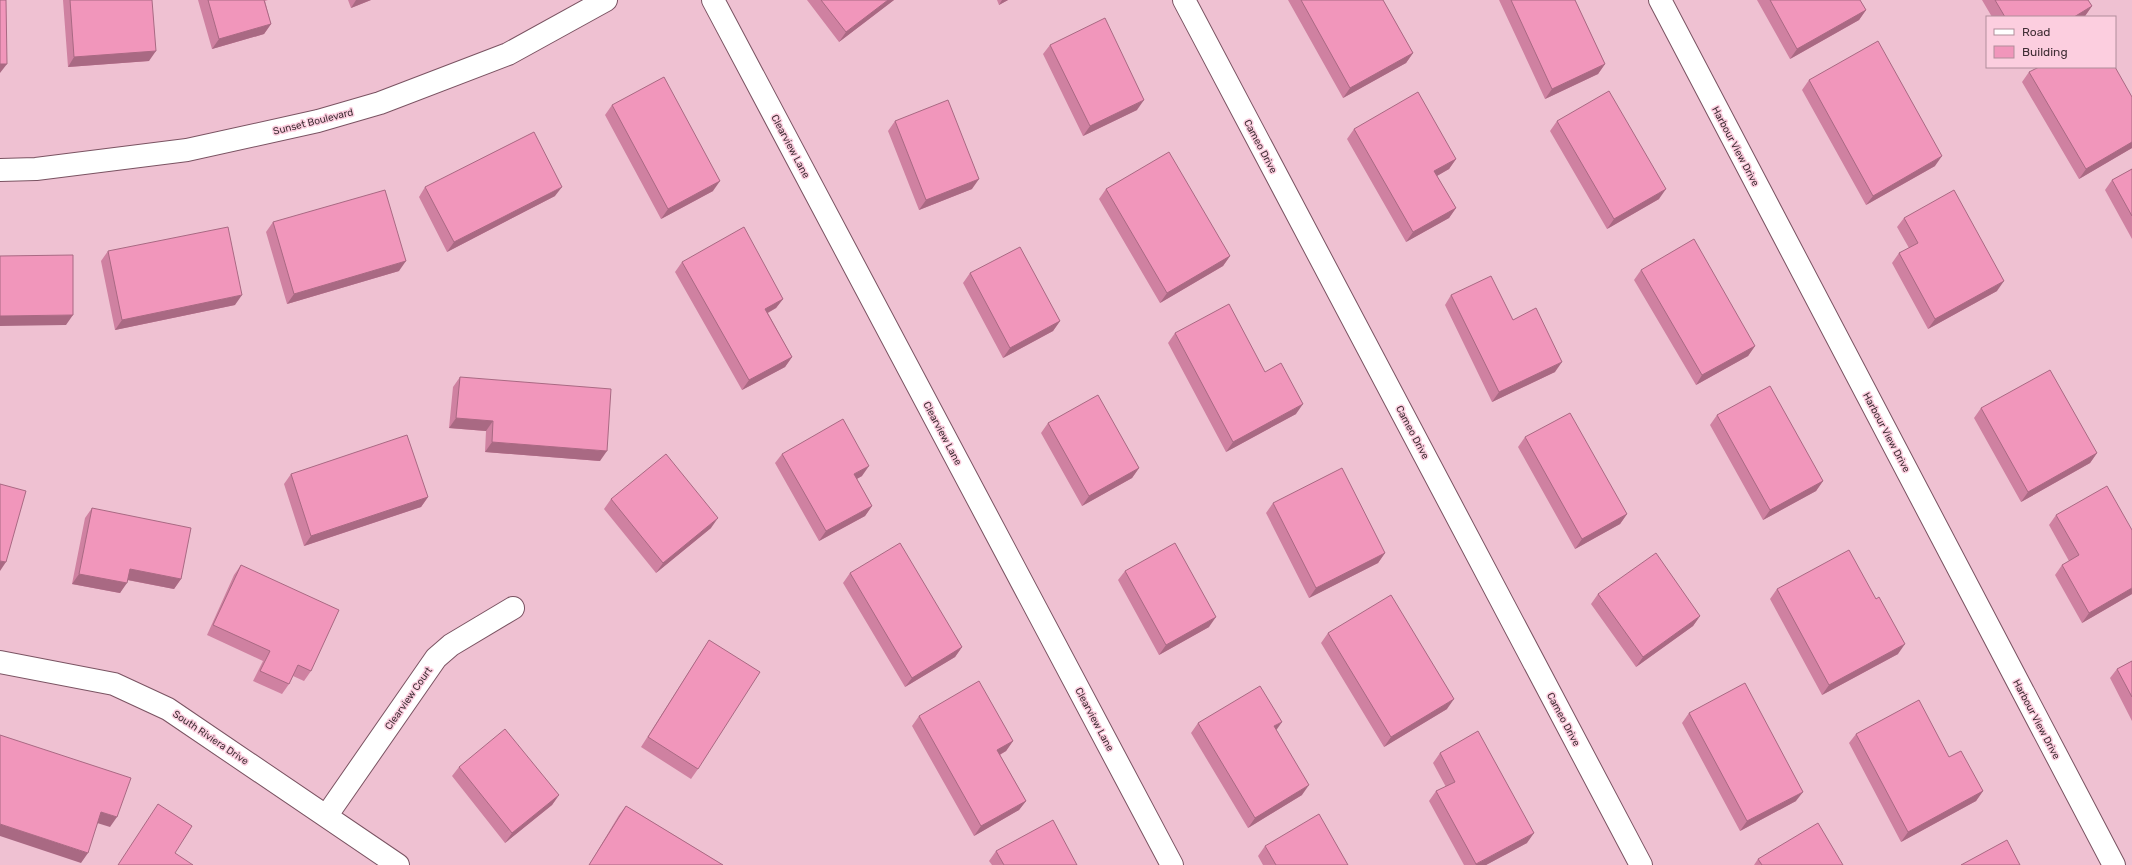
<svg xmlns="http://www.w3.org/2000/svg" width="2132" height="865" font-family="Rubik,sans-serif">
<style>
.lines{fill:none;stroke-linecap:round;stroke-linejoin:round}
.street-casing{stroke:#7a5362;stroke-width:24}
.street{stroke:#fff;stroke-width:22}
.wall{fill:#cf81a1}
.shaded-wall{fill:#a96983}
.building{fill:#f196bb;stroke:#a96983}
.labels{text-anchor:middle;stroke-width:3;stroke-linejoin:round;paint-order:stroke}
.street-label{font-size:10px;fill:#402e35;stroke:#fccedf}
</style>
<rect width="100%" height="100%" fill="#efc1d2"/>
<g class="lines">
<g class="street-casing">
<path id="street" d="M713,0L1172,865
M1184,0L1641,865
M1660,0L2114,865
M0,170L36,169L187,150L318,121L380,103L508,54L606,0
M0,662L114,684L168,709L398,865
M327,815L436,658L451,645L513,608"/>
</g>
<use href="#street" class="street"/>
</g>
<path class="wall" d="M63,0H152L149,61L68,67Z
M198,0H268L265,1L271,24L264,34L212,49Z
M348,0H371L351,8Z
M807,0H894L839,42Z
M997,0H1008L999,5Z
M1288,0H1383L1413,53L1406,63L1343,98Z
M1499,0H1575L1605,64L1598,74L1545,99Z
M1757,0H1860L1866,10L1859,20L1790,59Z
M1982,0H2088L2092,6L2085,16L2083,17H1992Z
M1050,45L1137,110L1083,136L1043,54Z
M2029,72L2132,97V148L2079,179L2022,82Z
M1809,80L1935,166L1866,205L1802,90Z
M612,105L713,191L661,219L605,115Z
M895,121L972,189L919,210L888,131Z
M1557,121L1659,199L1607,229L1550,131Z
M1354,129L1456,159L1449,169L1437,176L1456,208L1449,218L1406,242L1347,139Z
M2132,169V239L2105,190L2112,180Z
M425,187L555,196L447,252L419,197Z
M1106,189L1230,256L1223,266L1160,303L1099,199Z
M1904,218L1997,291L1928,329L1892,263L1899,253L1909,248L1897,227Z
M273,222L399,271L287,304L266,232Z
M108,251L235,305L115,330L101,261Z
M682,262L783,299L776,308L768,313L792,357L785,367L742,390L675,272Z
M1641,270L1755,346L1748,356L1696,385L1634,280Z
M970,273L1060,321L1053,331L1003,358L963,283Z
M1451,295L1513,320L1555,372L1492,402L1445,305Z
M1175,333L1265,372L1296,414L1226,452L1168,343Z
M460,377L600,461L485,452L486,431L449,428L453,387Z
M1981,408L2097,453L2090,463L2021,502L1974,418Z
M1717,415L1823,481L1816,491L1763,520L1710,425Z
M1048,423L1139,468L1132,478L1082,506L1041,433Z
M1525,437L1627,514L1620,524L1575,549L1518,447Z
M782,454L862,476L857,479L872,506L865,516L819,541L775,463Z
M291,474L428,497L421,507L304,546L284,484Z
M611,499L711,528L656,573L604,509Z
M1273,503L1385,553L1378,563L1309,598L1266,513Z
M92,508L181,579L174,589L127,580L120,593L72,584L85,518Z
M2056,515L2132,594L2082,623L2055,575L2062,565L2069,561L2049,525Z
M241,565L311,671L304,681L293,676L289,684L282,694L253,681L263,661L207,635L234,575Z
M1125,571L1209,627L1159,655L1118,580Z
M850,573L962,647L955,657L905,687L843,583Z
M1777,589L1876,599L1898,654L1822,695L1770,599Z
M1598,594L1700,616L1693,626L1636,667L1591,604Z
M1328,633L1447,709L1384,747L1321,643Z
M709,640L698,769L691,779L641,747Z
M2132,661V721L2110,678L2117,669Z
M1689,713L1796,801L1740,831L1682,723Z
M919,716L1013,741L1006,751L1000,755L1026,801L1019,810L974,836L912,726Z
M1198,723L1302,795L1248,828L1191,733Z
M1856,734L1949,757L1983,791L1976,801L1901,842L1849,743Z
M1440,753L1527,843L1486,865H1464L1429,801L1436,791L1446,787L1433,763Z
M459,767L559,795L552,805L505,843L452,776Z
M626,806L723,865H589L619,815Z
M1265,846L1348,865H1263L1258,856Z
M996,851L1077,865H992L989,861Z
M1758,859L1843,865H1754Z"/>
<path class="shaded-wall" d="M356,0H371L351,8Z
M888,0H894L839,42L846,32Z
M1002,0H1008L999,5Z
M2092,6L2085,16L2083,17H2074Z
M1866,10L1859,20L1790,59L1797,49Z
M271,24L264,34L212,49L219,39Z
M156,51L149,61L68,67L74,57Z
M1413,53L1406,63L1343,98L1350,88Z
M0,64H7L0,73Z
M1605,64L1598,74L1545,99L1552,89Z
M1144,100L1137,110L1083,136L1090,126Z
M2132,142V148L2079,179L2086,169Z
M1942,156L1935,166L1866,205L1873,196Z
M1456,159L1449,169L1428,181L1434,171Z
M979,179L972,189L919,210L926,200Z
M720,181L713,191L661,219L668,209Z
M562,187L555,196L447,252L454,242Z
M1666,189L1659,199L1607,229L1614,219Z
M1456,208L1449,218L1406,242L1413,232Z
M1230,256L1223,266L1160,303L1167,293Z
M406,261L399,271L287,304L294,294Z
M2004,281L1997,291L1928,329L1935,319Z
M242,295L235,305L115,330L122,320Z
M783,299L776,308L758,318L765,309Z
M73,315L66,325L0,326V316Z
M1060,321L1053,331L1003,358L1010,348Z
M1755,346L1748,356L1696,385L1702,375Z
M792,357L785,367L742,390L749,380Z
M1562,362L1555,372L1492,402L1499,392Z
M1303,404L1296,414L1226,452L1233,442Z
M456,418L493,421L486,431L449,428Z
M492,442L607,451L600,461L485,452Z
M2097,453L2090,463L2021,502L2028,492Z
M869,466L862,476L847,484L854,474Z
M1139,468L1132,478L1082,506L1089,496Z
M1823,481L1816,491L1763,520L1770,510Z
M428,497L421,507L304,546L311,536Z
M872,506L865,516L819,541L826,531Z
M1627,514L1620,524L1575,549L1582,539Z
M718,518L711,528L656,573L663,563Z
M1385,553L1378,563L1309,598L1316,588Z
M0,561L6,562L0,571Z
M130,569L181,579L174,589L123,579Z
M79,574L127,583L120,593L72,584Z
M2132,588V594L2082,623L2089,613Z
M1700,616L1693,626L1636,667L1643,657Z
M1216,617L1209,627L1159,655L1166,645Z
M1905,644L1898,654L1822,695L1829,685Z
M962,647L955,657L905,687L912,678Z
M1454,699L1447,709L1384,747L1391,737Z
M1282,722L1275,732L1274,726Z
M1013,741L1006,751L990,760L997,750Z
M1309,785L1302,795L1248,828L1255,818Z
M1983,791L1976,801L1901,842L1908,832Z
M1803,792L1796,801L1740,831L1747,821Z
M559,795L552,805L505,843L512,833Z
M1026,801L1019,810L974,836L981,826Z
M101,812L117,817L110,827L94,822Z
M0,824L88,853L81,863L0,836Z
M1534,833L1527,843L1486,865H1475Z"/>
<path class="building" d="M0,0H6L7,64H0Z
M70,0H152L156,51L74,57Z
M208,0H264L271,24L219,39Z
M821,0H888L846,32Z
M1301,0H1383L1413,53L1350,88Z
M1511,0H1575L1605,64L1552,89Z
M1770,0H1860L1866,10L1797,49Z
M1995,0H2088L2092,6L2074,17H2005Z
M1105,18L1144,100L1090,126L1050,45Z
M1878,41L1942,156L1873,196L1809,80Z
M2039,67H2115L2132,97V142L2086,169L2029,72Z
M664,77L720,181L668,209L612,105Z
M1609,91L1666,189L1614,219L1557,121Z
M1418,92L1456,159L1434,171L1456,208L1413,232L1354,129Z
M948,100L979,179L926,200L895,121Z
M534,132L562,187L454,242L425,187Z
M1169,152L1230,256L1167,293L1106,189Z
M2132,169V216L2112,180Z
M385,190L406,261L294,294L273,222Z
M1954,190L2004,281L1935,319L1899,253L1918,243L1904,218Z
M228,227L242,295L122,320L108,251Z
M744,227L783,299L765,309L792,357L749,380L682,262Z
M1694,239L1755,346L1702,375L1641,270Z
M1020,247L1060,321L1010,348L970,273Z
M73,255V315L0,316V256Z
M1491,276L1513,320L1536,308L1562,362L1499,392L1451,295Z
M1229,304L1265,372L1281,363L1303,404L1233,442L1175,333Z
M2050,370L2097,453L2028,492L1981,408Z
M460,377L611,389L607,451L492,442L493,421L456,418Z
M1770,386L1823,481L1770,510L1717,415Z
M1098,395L1139,468L1089,496L1048,423Z
M1570,413L1627,514L1582,539L1525,437Z
M843,419L869,466L854,474L872,506L826,531L782,454Z
M407,435L428,497L311,536L291,474Z
M666,454L718,518L663,563L611,499Z
M1342,468L1385,553L1316,588L1273,503Z
M0,484L26,491L6,562L0,561Z
M2107,486L2132,530V588L2089,613L2062,565L2079,555L2056,515Z
M92,508L191,528L181,579L130,569L127,583L79,574Z
M900,543L962,647L912,678L850,573Z
M1175,543L1216,617L1166,645L1125,571Z
M1849,550L1876,599L1879,597L1905,644L1829,685L1777,589Z
M1656,553L1700,616L1643,657L1598,594Z
M241,565L339,610L311,671L298,665L289,684L260,671L270,651L213,625Z
M1391,595L1454,699L1391,737L1328,633Z
M709,640L760,672L698,769L648,737Z
M2132,661V697L2117,669Z
M979,681L1013,741L997,750L1026,801L981,826L919,716Z
M1745,683L1803,792L1747,821L1689,713Z
M1260,686L1282,722L1274,726L1309,785L1255,818L1198,723Z
M1919,700L1949,757L1961,751L1983,791L1908,832L1856,734Z
M505,729L559,795L512,833L459,767Z
M1478,731L1534,833L1476,864L1436,791L1455,782L1440,753Z
M0,735L131,778L117,817L101,812L88,853L0,824Z
M158,804L192,826L175,853L193,865H118Z
M626,806L723,865H589Z
M1319,814L1348,865H1276L1265,846Z
M1053,820L1077,865H1004L996,851Z
M1818,823L1843,865H1762L1758,859Z
M2007,840L2020,865H1961Z"/>
<g class="labels">
<g class="street-label">
<text transform="translate(313 121) rotate(-14)" y="4">Sunset Boulevard</text>
<text transform="translate(791 146) rotate(62)" y="4">Clearview Lane</text>
<text transform="translate(1261 146) rotate(62)" y="4">Cameo Drive</text>
<text transform="translate(1736 146) rotate(62)" y="4">Harbour View Drive</text>
<text transform="translate(1413 432) rotate(62)" y="4">Cameo Drive</text>
<text transform="translate(1887 432) rotate(62)" y="4">Harbour View Drive</text>
<text transform="translate(943 433) rotate(62)" y="4">Clearview Lane</text>
<text transform="translate(408 698) rotate(-55)" y="4">Clearview Court</text>
<text transform="translate(1095 719) rotate(62)" y="4">Clearview Lane</text>
<text transform="translate(1564 719) rotate(62)" y="4">Cameo Drive</text>
<text transform="translate(2037 719) rotate(62)" y="4">Harbour View Drive</text>
<text transform="translate(211 737) rotate(34)" y="4">South Riviera Drive</text>
</g>
</g>
<rect x="1986" y="16" width="130" height="52" fill="#fccedf" stroke="#b18e9b"/>
<rect x="1994" y="29" width="20" height="6" fill="#ffffff" stroke="#b18e9b"/>
<text x="2022" y="36" font-size="12" fill="#402e35">Road</text>
<rect x="1994" y="46" width="20" height="12" fill="#f196bb" stroke="#b18e9b"/>
<text x="2022" y="56" font-size="12" fill="#402e35">Building</text>
</svg>
